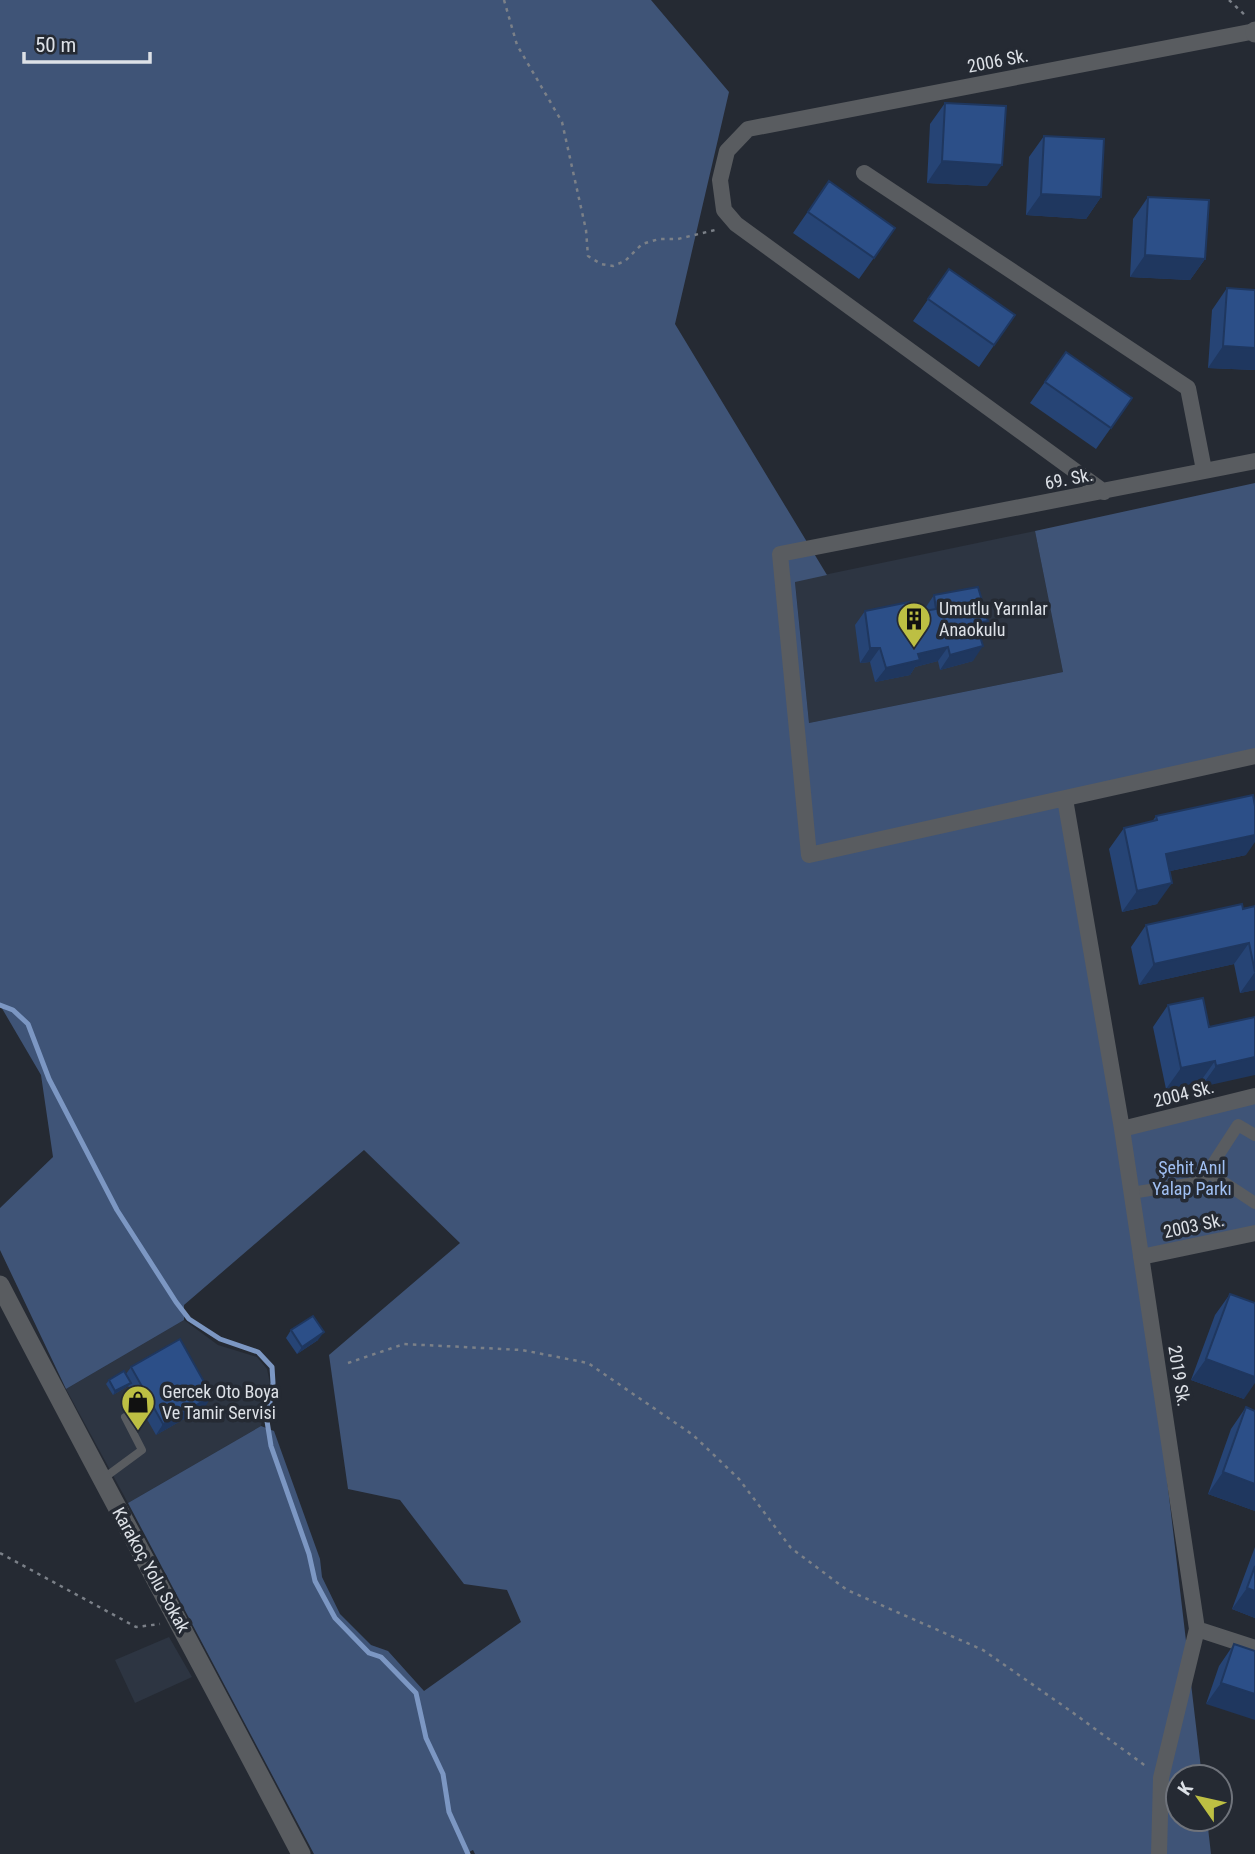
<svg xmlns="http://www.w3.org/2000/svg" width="1255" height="1854" font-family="'Roboto Condensed',sans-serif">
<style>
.built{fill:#2d3542}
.green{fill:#3f5477}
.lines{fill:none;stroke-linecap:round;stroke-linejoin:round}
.stream{stroke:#7c97c3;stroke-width:5}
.path{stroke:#7b8088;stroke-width:2.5;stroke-dasharray:3.5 5;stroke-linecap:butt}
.service{stroke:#595c60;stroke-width:8}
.pedestrian{stroke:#595c60;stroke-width:12}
.minor{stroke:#595c60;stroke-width:16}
.tertiary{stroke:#595c60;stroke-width:19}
.wall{fill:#264475}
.shaded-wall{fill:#1f375f}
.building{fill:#2c4f88;stroke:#1f375f;stroke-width:2}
.labels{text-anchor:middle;stroke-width:7;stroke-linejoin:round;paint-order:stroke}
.street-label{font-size:18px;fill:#dde1e7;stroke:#252a33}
.poi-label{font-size:18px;fill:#dde1e7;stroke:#252a33;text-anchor:start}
.park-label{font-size:18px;fill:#a1c0f3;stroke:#252a33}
</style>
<rect width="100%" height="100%" fill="#252a33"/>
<path class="built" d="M1035,531L1063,672L809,723L795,581Z
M184,1320L218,1345L257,1357L267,1369L270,1383L261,1426L128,1503L66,1389Z
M169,1637L192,1677L135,1703L115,1660Z"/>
<path class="green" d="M0,0H651L729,92L675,324L827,575L795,582L809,723L1063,672L1035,531L1255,483V756L1065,799L1122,1129L1255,1096V1237L1141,1258L1202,1777H1178V1819H1207L1211,1854H475L473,1850L465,1854H314L128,1503L261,1426L274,1431L320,1559L322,1577L340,1614L371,1645L388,1651L424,1691L521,1622L507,1590L464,1584L400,1500L348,1489L329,1355L460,1243L364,1150L184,1305V1320L66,1389L0,1250V1208L53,1157L41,1075L0,1005Z"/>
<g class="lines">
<path class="stream" d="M0,1005L13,1010L28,1024L49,1079L117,1210L176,1302L189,1319L220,1339L258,1352L272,1367L273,1383L267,1421L271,1446L309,1554L315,1581L335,1618L369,1653L381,1657L416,1693L426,1738L443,1774L449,1812L468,1854"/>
<path class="path" d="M504,0L517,45L562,122L586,230L588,256L601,264L613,266L625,261L642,244L659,239H678L719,229
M1229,0L1247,17
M348,1363L404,1344L522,1350L588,1363L693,1435L739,1479L791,1548L847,1590L983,1650L1072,1712L1147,1767
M0,1553L136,1627L160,1624"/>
<path class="service" d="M104,1478L142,1450L125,1417"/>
<path class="pedestrian" d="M1208,1172L1255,1203
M1131,1193L1201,1182L1238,1125L1255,1135"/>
<path class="minor" d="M864,173L1188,388L1204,470
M1255,461L780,554L809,855L1255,756
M1104,492L736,224L724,210L720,180L727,151L748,129L1255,31
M1065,799L1122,1129L1197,1629L1161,1778L1159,1854
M1122,1129L1255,1096
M1141,1257L1255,1233
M1197,1629L1255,1648"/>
<path class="tertiary" d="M1255,31V33
M0,1285C99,1476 202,1664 301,1854"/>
</g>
<path class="wall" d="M945,103L987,186L927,183L930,124Z
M1044,136L1101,197L1086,219L1026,215L1029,157Z
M829,181L895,228L859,279L793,233Z
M1148,197L1205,259L1190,280L1130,277L1133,219Z
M949,269L1015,315L979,367L913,321Z
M1227,288L1255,370L1208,368L1212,310Z
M1066,352L1132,398L1096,449L1030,403Z
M934,595L979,633L973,661L940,670L938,661L915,667L910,675L875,682L870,662L860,663L855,625L865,611L913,613L924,611V610Z
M1156,816L1246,855L1170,871L1157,904L1122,912L1109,849L1124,828L1152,822Z
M1255,906V990L1240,993L1234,964L1139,985L1131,947L1146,925Z
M1168,1005L1209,1027L1255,1017L1201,1087L1200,1082L1166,1089L1153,1027Z
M1230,1294L1244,1399L1191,1380L1215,1315Z
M291,1330L318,1340L297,1354L286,1338Z
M131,1367L205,1407L156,1435L128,1386L113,1395L106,1384L109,1380L126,1374Z
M1246,1407L1255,1411V1511L1208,1494L1231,1429Z
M1255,1547V1618L1232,1609Z
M1234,1644L1255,1651L1206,1704L1219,1666Z"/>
<path class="shaded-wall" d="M942,161L1002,165L987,186L927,183Z
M1041,194L1101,197L1086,219L1026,215Z
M1145,255L1205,259L1190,280L1130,277Z
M1223,346L1255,348V370L1208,368Z
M988,621L978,635L976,623Z
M983,646L973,661L940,670L950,655Z
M948,647L938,661L915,667L910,675L875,682L886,668L918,654Z
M870,648H880L870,662L860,663Z
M1255,835V842L1246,855L1151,875L1166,854Z
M1172,883L1157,904L1122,912L1137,891Z
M1249,943L1234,964L1139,985L1154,964Z
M1255,972V990L1240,993Z
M1255,1057V1075L1201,1087L1216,1066Z
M1215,1061L1200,1082L1166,1089L1181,1068Z
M324,1332L318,1340L297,1354L302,1347Z
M1206,1359L1255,1377V1383L1244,1399L1191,1380Z
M131,1383L128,1386L113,1395L115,1391Z
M212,1396L205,1407L156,1435L163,1424Z
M1223,1472L1255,1484V1511L1208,1494Z
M1247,1588L1255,1591V1618L1232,1609Z
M1221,1683L1255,1694V1720L1206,1704Z"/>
<path class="building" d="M945,103L1006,106L1002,165L942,161Z
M1044,136L1104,139L1101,197L1041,194Z
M829,181L895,228L874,258L808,212Z
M1148,197L1209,200L1205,259L1145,255Z
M949,269L1015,315L994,345L928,299Z
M1227,288L1255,290V348L1223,346Z
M1066,352L1132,398L1111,428L1045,382Z
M978,587L988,621L976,623L983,646L950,655L948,647L918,654L920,660L886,668L880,648H870L865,611L909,602L913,613L936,609L934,595Z
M1253,795L1255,806V835L1166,854L1172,883L1137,891L1124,828L1157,820L1156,816Z
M1242,904L1243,909L1255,906V972L1249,943L1154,964L1146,925Z
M1203,998L1209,1027L1255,1017V1057L1216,1066L1215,1061L1181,1068L1168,1005Z
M1230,1294L1255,1303V1377L1206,1359Z
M313,1316L324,1332L302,1347L291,1330Z
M180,1339L212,1396L163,1424L131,1367Z
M124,1371L131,1383L115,1391L109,1380Z
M1246,1407L1255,1411V1484L1223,1472Z
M1255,1566V1591L1247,1588Z
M1234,1644L1255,1651V1694L1221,1683Z"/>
<defs>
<g id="building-pin" transform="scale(1.75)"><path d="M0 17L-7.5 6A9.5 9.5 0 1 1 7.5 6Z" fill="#bdbf43" stroke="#252a33"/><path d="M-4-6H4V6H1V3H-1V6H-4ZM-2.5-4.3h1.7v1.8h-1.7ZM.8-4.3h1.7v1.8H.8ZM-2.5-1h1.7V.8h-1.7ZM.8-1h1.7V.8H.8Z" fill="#111"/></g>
<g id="shop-pin" transform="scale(1.75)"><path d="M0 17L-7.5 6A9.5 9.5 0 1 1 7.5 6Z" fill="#bdbf43" stroke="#252a33"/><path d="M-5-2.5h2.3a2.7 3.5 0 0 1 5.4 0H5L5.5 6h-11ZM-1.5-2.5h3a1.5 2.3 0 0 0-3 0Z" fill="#111"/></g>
</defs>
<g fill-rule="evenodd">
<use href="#building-pin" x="914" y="619"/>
<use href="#shop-pin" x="138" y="1402"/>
</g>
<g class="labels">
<g class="street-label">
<text transform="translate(998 61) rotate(-11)" y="6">2006 Sk.</text>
<text transform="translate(1069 479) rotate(-11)" y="6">69. Sk.</text>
<text transform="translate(1184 1094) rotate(-14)" y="6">2004 Sk.</text>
<text transform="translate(1194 1226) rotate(-12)" y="6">2003 Sk.</text>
<text transform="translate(1179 1376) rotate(81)" y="6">2019 Sk.</text>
<text transform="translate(151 1570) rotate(61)" y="6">Karakoç Yolu Sokak</text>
</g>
<g class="poi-label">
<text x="939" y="615">Umutlu Yarınlar<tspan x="939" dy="21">Anaokulu</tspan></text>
<text x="162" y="1398">Gercek Oto Boya<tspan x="162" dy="21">Ve Tamir Servisi</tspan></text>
</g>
<g class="park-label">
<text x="1192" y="1174">Şehit Anıl<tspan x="1192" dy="21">Yalap Parkı</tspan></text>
</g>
</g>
<g transform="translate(1199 1798) rotate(304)"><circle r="33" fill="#252a33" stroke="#6f737b" stroke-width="2"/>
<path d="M0-5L12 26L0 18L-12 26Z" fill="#bdbf43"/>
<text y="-10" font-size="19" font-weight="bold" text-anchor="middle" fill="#dde1e7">K</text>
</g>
<path d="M24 52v10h126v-10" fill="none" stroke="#dde1e7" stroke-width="3.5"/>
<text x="35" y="52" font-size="21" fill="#dde1e7" stroke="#252a33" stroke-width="5" paint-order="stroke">50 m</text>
</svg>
